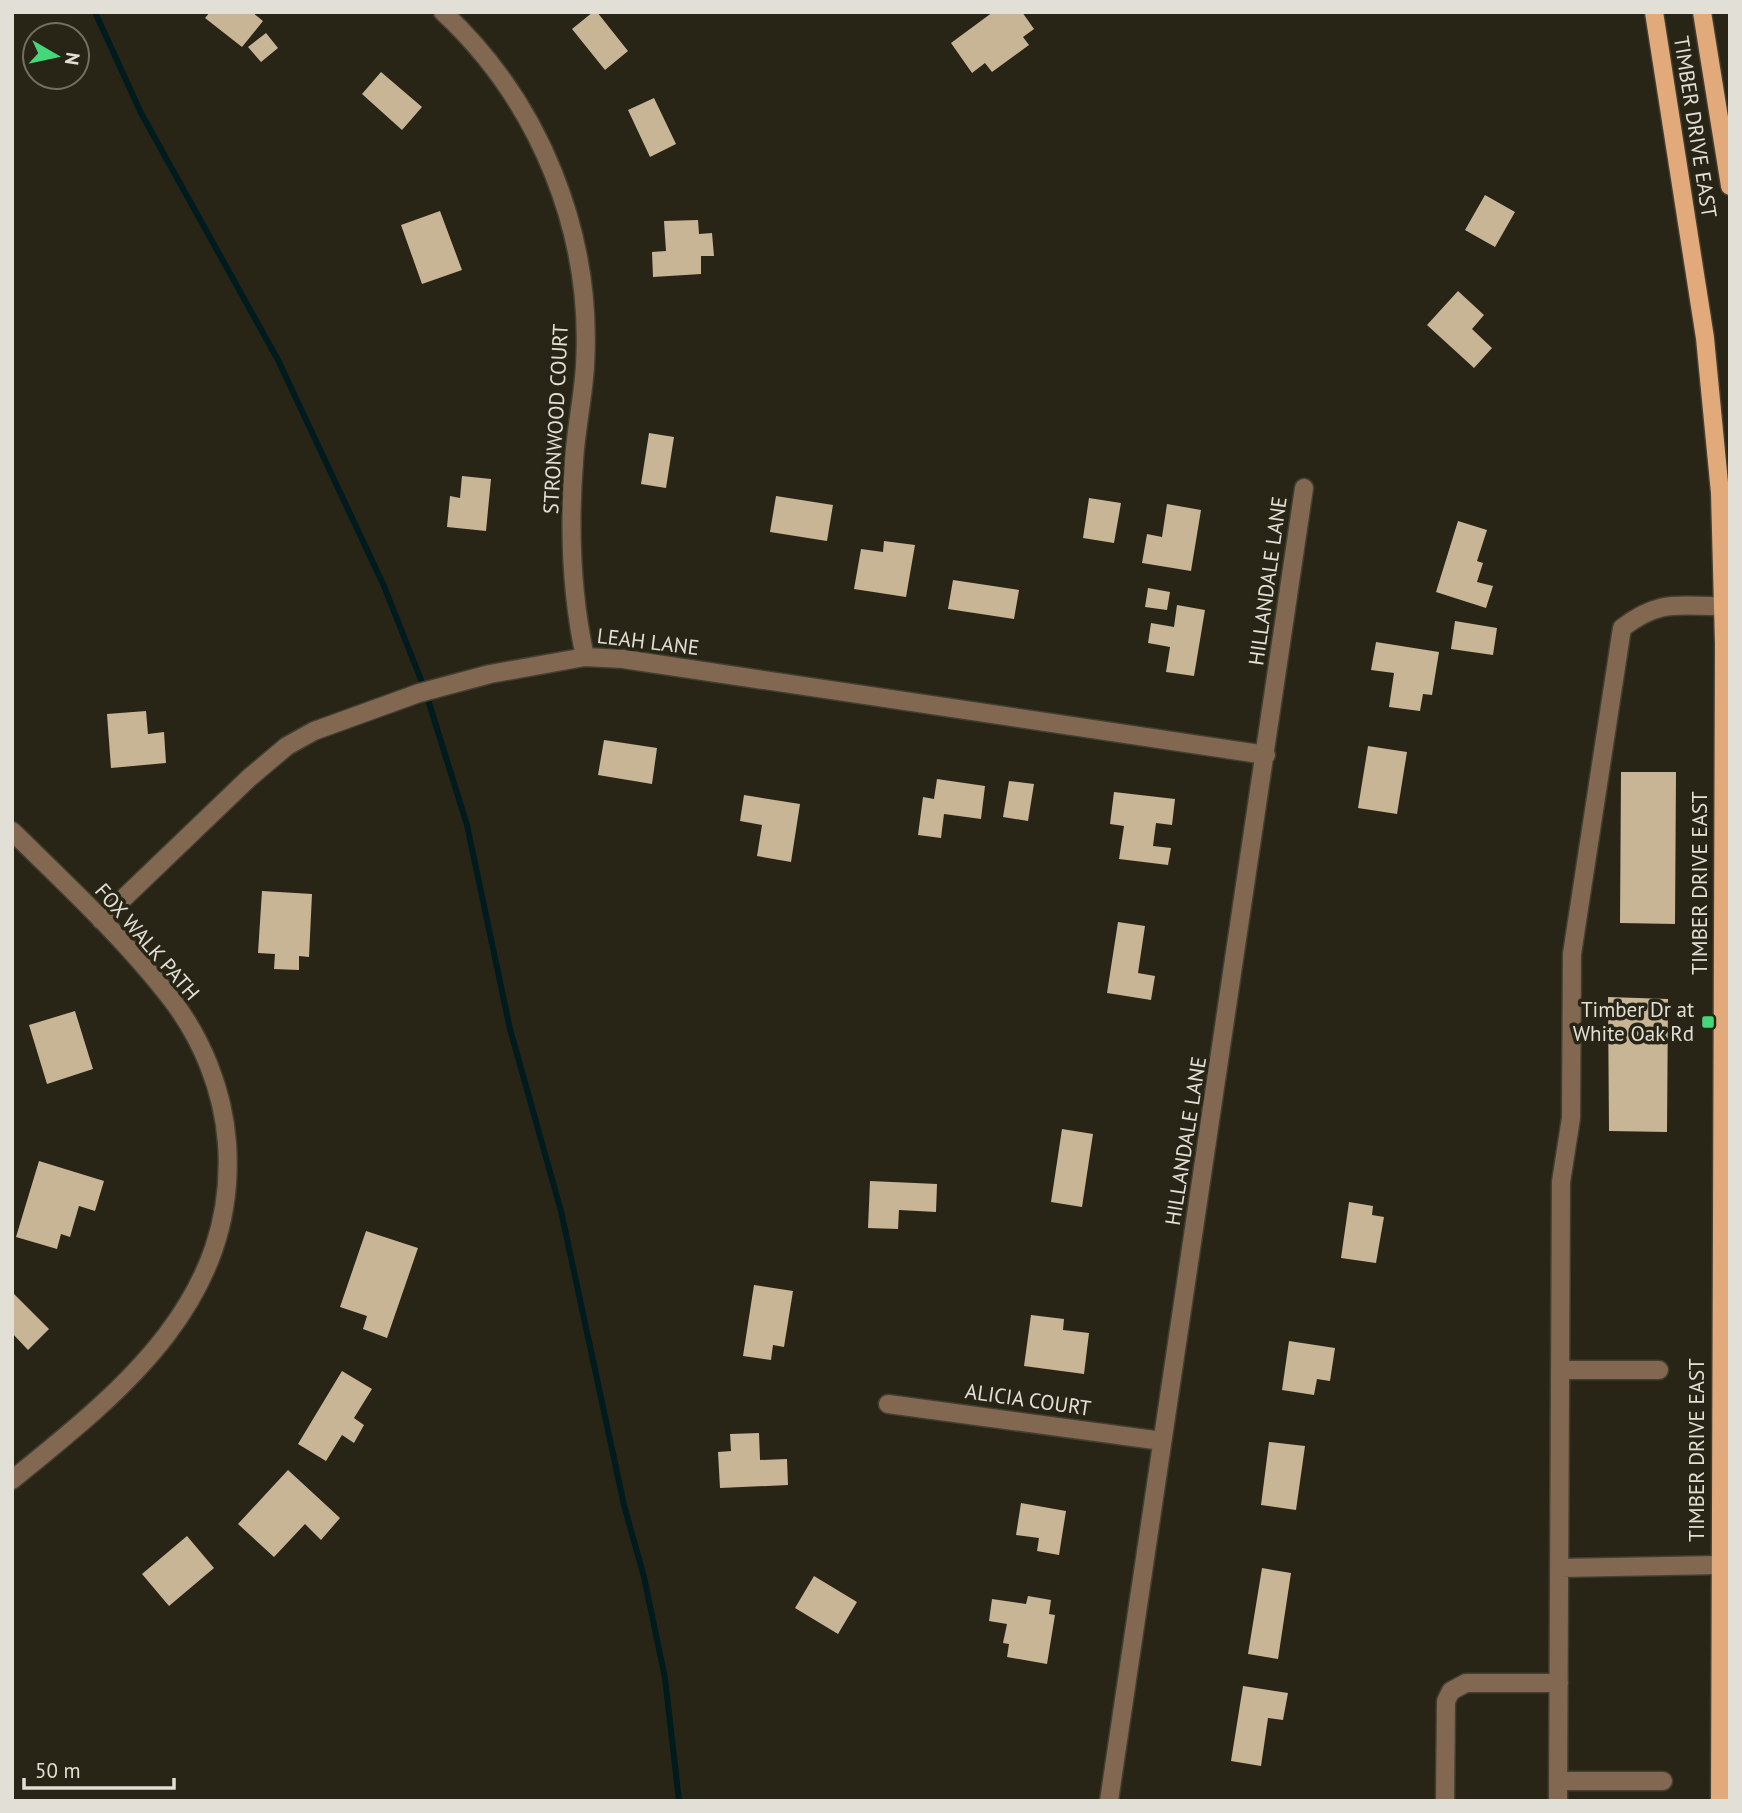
<svg xmlns="http://www.w3.org/2000/svg" width="1742" height="1813" font-family="'PT Sans',sans-serif">
<style>
.lines{fill:none;stroke-linecap:round;stroke-linejoin:round}
.stream{stroke:#001b1d;stroke-width:6}
.building{fill:#c8b596}
.minor-casing{stroke:#423f31;stroke-width:21}
.major-casing{stroke:#423f31;stroke-width:21}
.minor{stroke:#826751;stroke-width:18}
.major{stroke:#e2a97a;stroke-width:18}
.poi-dot{fill:#46d77a;stroke:#282516;stroke-width:2.5}
.labels{text-anchor:middle;stroke-width:7;stroke-linejoin:round;paint-order:stroke}
.street-label{font-size:21px;fill:#e1dfd6;stroke:#282516}
.poi-label{font-size:21px;fill:#e1dfd6;stroke:#282516;text-anchor:end}
</style>
<rect width="100%" height="100%" fill="#282516"/>
<g class="lines">
<path class="stream" d="M95,12L141,113L278,360L384,586L425,690L467,825L510,1029L561,1211L624,1505L644,1577L665,1678L679,1801"/>
</g>
<path class="building" d="M210,12H252L263,21L242,47L205,18Z
M593,12H597L628,51L605,70L572,29Z
M993,12H1022L1034,29L1023,37L1029,45L992,72L985,63L972,73L951,43Z
M266,33L278,48L261,62L248,47Z
M381,72L422,107L402,130L362,94Z
M654,98L676,144L650,157L628,110Z
M1485,195L1515,212L1495,247L1465,230Z
M440,211L462,270L422,284L401,225Z
M698,220L699,234L712,233L714,256H701V274L653,277L652,252L666,251L664,221Z
M1458,291L1484,315L1472,329L1492,348L1474,368L1427,325Z
M649,433L674,437L666,488L641,484Z
M462,476L491,479L486,531L447,527L450,496L460,498Z
M776,496L833,505L827,541L770,532Z
M1089,498L1121,503L1114,543L1083,538Z
M1167,504L1201,510L1191,571L1142,563L1147,534L1162,537Z
M1458,521L1487,530L1477,561L1483,563L1477,582L1493,586L1486,608L1436,592Z
M884,541L915,545L906,597L854,589L861,549L883,552Z
M953,580L1019,590L1014,619L948,609Z
M1148,588L1170,592L1167,610L1145,607Z
M1177,605L1205,610L1194,676L1166,672L1170,647L1148,643L1151,623L1174,627Z
M1455,621L1497,628L1493,655L1451,649Z
M1376,642L1439,652L1432,695L1423,694L1420,711L1389,707L1394,673L1371,670Z
M146,711L148,734L164,732L166,763L111,768L107,714Z
M604,740L657,748L652,784L598,775Z
M1368,746L1407,752L1397,814L1358,808Z
M1621,772H1676L1675,924L1620,923Z
M937,779L985,786L981,819L944,814L941,838L918,835L923,797L934,799Z
M1009,781L1034,784L1028,821L1003,817Z
M1114,792L1175,799L1172,825L1156,823L1153,846L1171,848L1168,865L1119,859L1124,826L1110,824Z
M744,795L800,804L791,862L757,856L762,825L740,821Z
M262,891L312,894L309,957L299,956V970L274,969L275,954L258,953Z
M1118,922L1145,926L1138,973L1155,976L1151,1000L1107,993Z
M1608,997L1668,999L1667,1132L1609,1131Z
M75,1011L93,1069L47,1084L29,1025Z
M1062,1129L1093,1134L1082,1207L1051,1202Z
M39,1161L104,1181L95,1211L79,1206L70,1237L61,1234L57,1249L16,1237Z
M870,1181L937,1184L936,1212L899,1210L898,1229L868,1228Z
M1349,1202L1373,1206L1372,1215L1384,1217L1376,1263L1341,1258Z
M366,1231L418,1248L387,1338L363,1329L367,1316L340,1307Z
M754,1285L793,1291L784,1347L773,1345L771,1360L743,1356Z
M12,1292L49,1329L28,1350L12,1333Z
M1031,1315L1064,1319L1063,1330L1089,1333L1084,1374L1024,1366Z
M1289,1341L1335,1348L1330,1381L1317,1379L1314,1395L1282,1390Z
M342,1371L372,1389L354,1418L364,1425L354,1443L342,1435L326,1461L298,1444Z
M759,1433L760,1460L787,1459L788,1485L720,1488L718,1452L731,1451L730,1434Z
M1269,1442L1305,1446L1296,1510L1261,1505Z
M288,1470L340,1518L321,1540L305,1524L274,1557L238,1524Z
M1021,1503L1066,1511L1059,1555L1037,1551L1039,1538L1016,1535Z
M187,1536L214,1568L169,1606L142,1574Z
M1262,1568L1291,1573L1278,1659L1248,1654Z
M814,1576L857,1602L838,1634L795,1608Z
M1028,1596L1051,1600L1049,1614L1055,1615L1047,1664L1007,1657L1009,1644L1003,1643L1007,1624L989,1621L992,1599L1026,1604Z
M1243,1686L1288,1693L1283,1720L1268,1718L1261,1766L1231,1761Z"/>
<g class="lines">
<g class="minor-casing">
<path id="minor" d="M443,12C540,102 593,234 585,366C583,398 576,429 574,461C569,526 571,593 585,657
M12,831C66,884 123,937 169,996C202,1038 223,1090 227,1143C238,1300 122,1391 12,1480
M101,920L249,778L287,746L314,731L419,693L490,674L585,657L623,659L1266,755
M1561,1370H1659
M888,1404L1162,1441
M1560,1568L1719,1565
M1558,1781H1663
M1109,1801L1304,488
M1445,1801L1446,1701L1451,1691L1466,1683H1559
M1558,1801L1561,1182L1571,1118L1572,954L1622,628C1664,596 1682,608 1730,606"/>
</g>
<g class="major-casing">
<path id="major" d="M1654,12L1705,338L1720,493L1724,644L1720,1801
M1702,12L1730,186"/>
</g>
<use href="#minor" class="minor"/>
<use href="#major" class="major"/>
</g>
<rect class="poi-dot" x="1701" y="1015" width="14" height="14" rx="3.5"/>
<g class="labels">
<g class="street-label">
<text transform="translate(1695 127) rotate(81)" y="7">TIMBER DRIVE EAST</text>
<text transform="translate(556 419) rotate(-87)" y="7">STRONWOOD COURT</text>
<text transform="translate(1268 581) rotate(-82)" y="7">HILLANDALE LANE</text>
<text transform="translate(648 642) rotate(7)" y="7">LEAH LANE</text>
<text transform="translate(1700 883) rotate(-90)" y="7">TIMBER DRIVE EAST</text>
<text transform="translate(147 942) rotate(49)" y="7">FOX WALK PATH</text>
<text transform="translate(1186 1141) rotate(-81)" y="7">HILLANDALE LANE</text>
<text transform="translate(1028 1400) rotate(8)" y="7">ALICIA COURT</text>
<text transform="translate(1697 1450) rotate(-90)" y="7">TIMBER DRIVE EAST</text>
</g>
<g class="poi-label">
<text x="1694" y="1017">Timber Dr at<tspan x="1694" dy="24">White Oak Rd</tspan></text>
</g>
</g>
<rect width="1742" height="1813" fill="none" stroke="#e1dfd6" stroke-width="28"/>
<g transform="translate(56 56) rotate(99)"><circle r="33" fill="#282516" stroke="#726f63" stroke-width="2"/>
<path d="M0-5L12 26L0 18L-12 26Z" fill="#46d77a"/>
<text y="-10" font-size="19" font-weight="bold" text-anchor="middle" fill="#e1dfd6">N</text>
</g>
<path d="M24 1778v10h150v-10" fill="none" stroke="#e1dfd6" stroke-width="3.5"/>
<text x="35" y="1778" font-size="21" fill="#e1dfd6" stroke="#282516" stroke-width="5" paint-order="stroke">50 m</text>
</svg>
